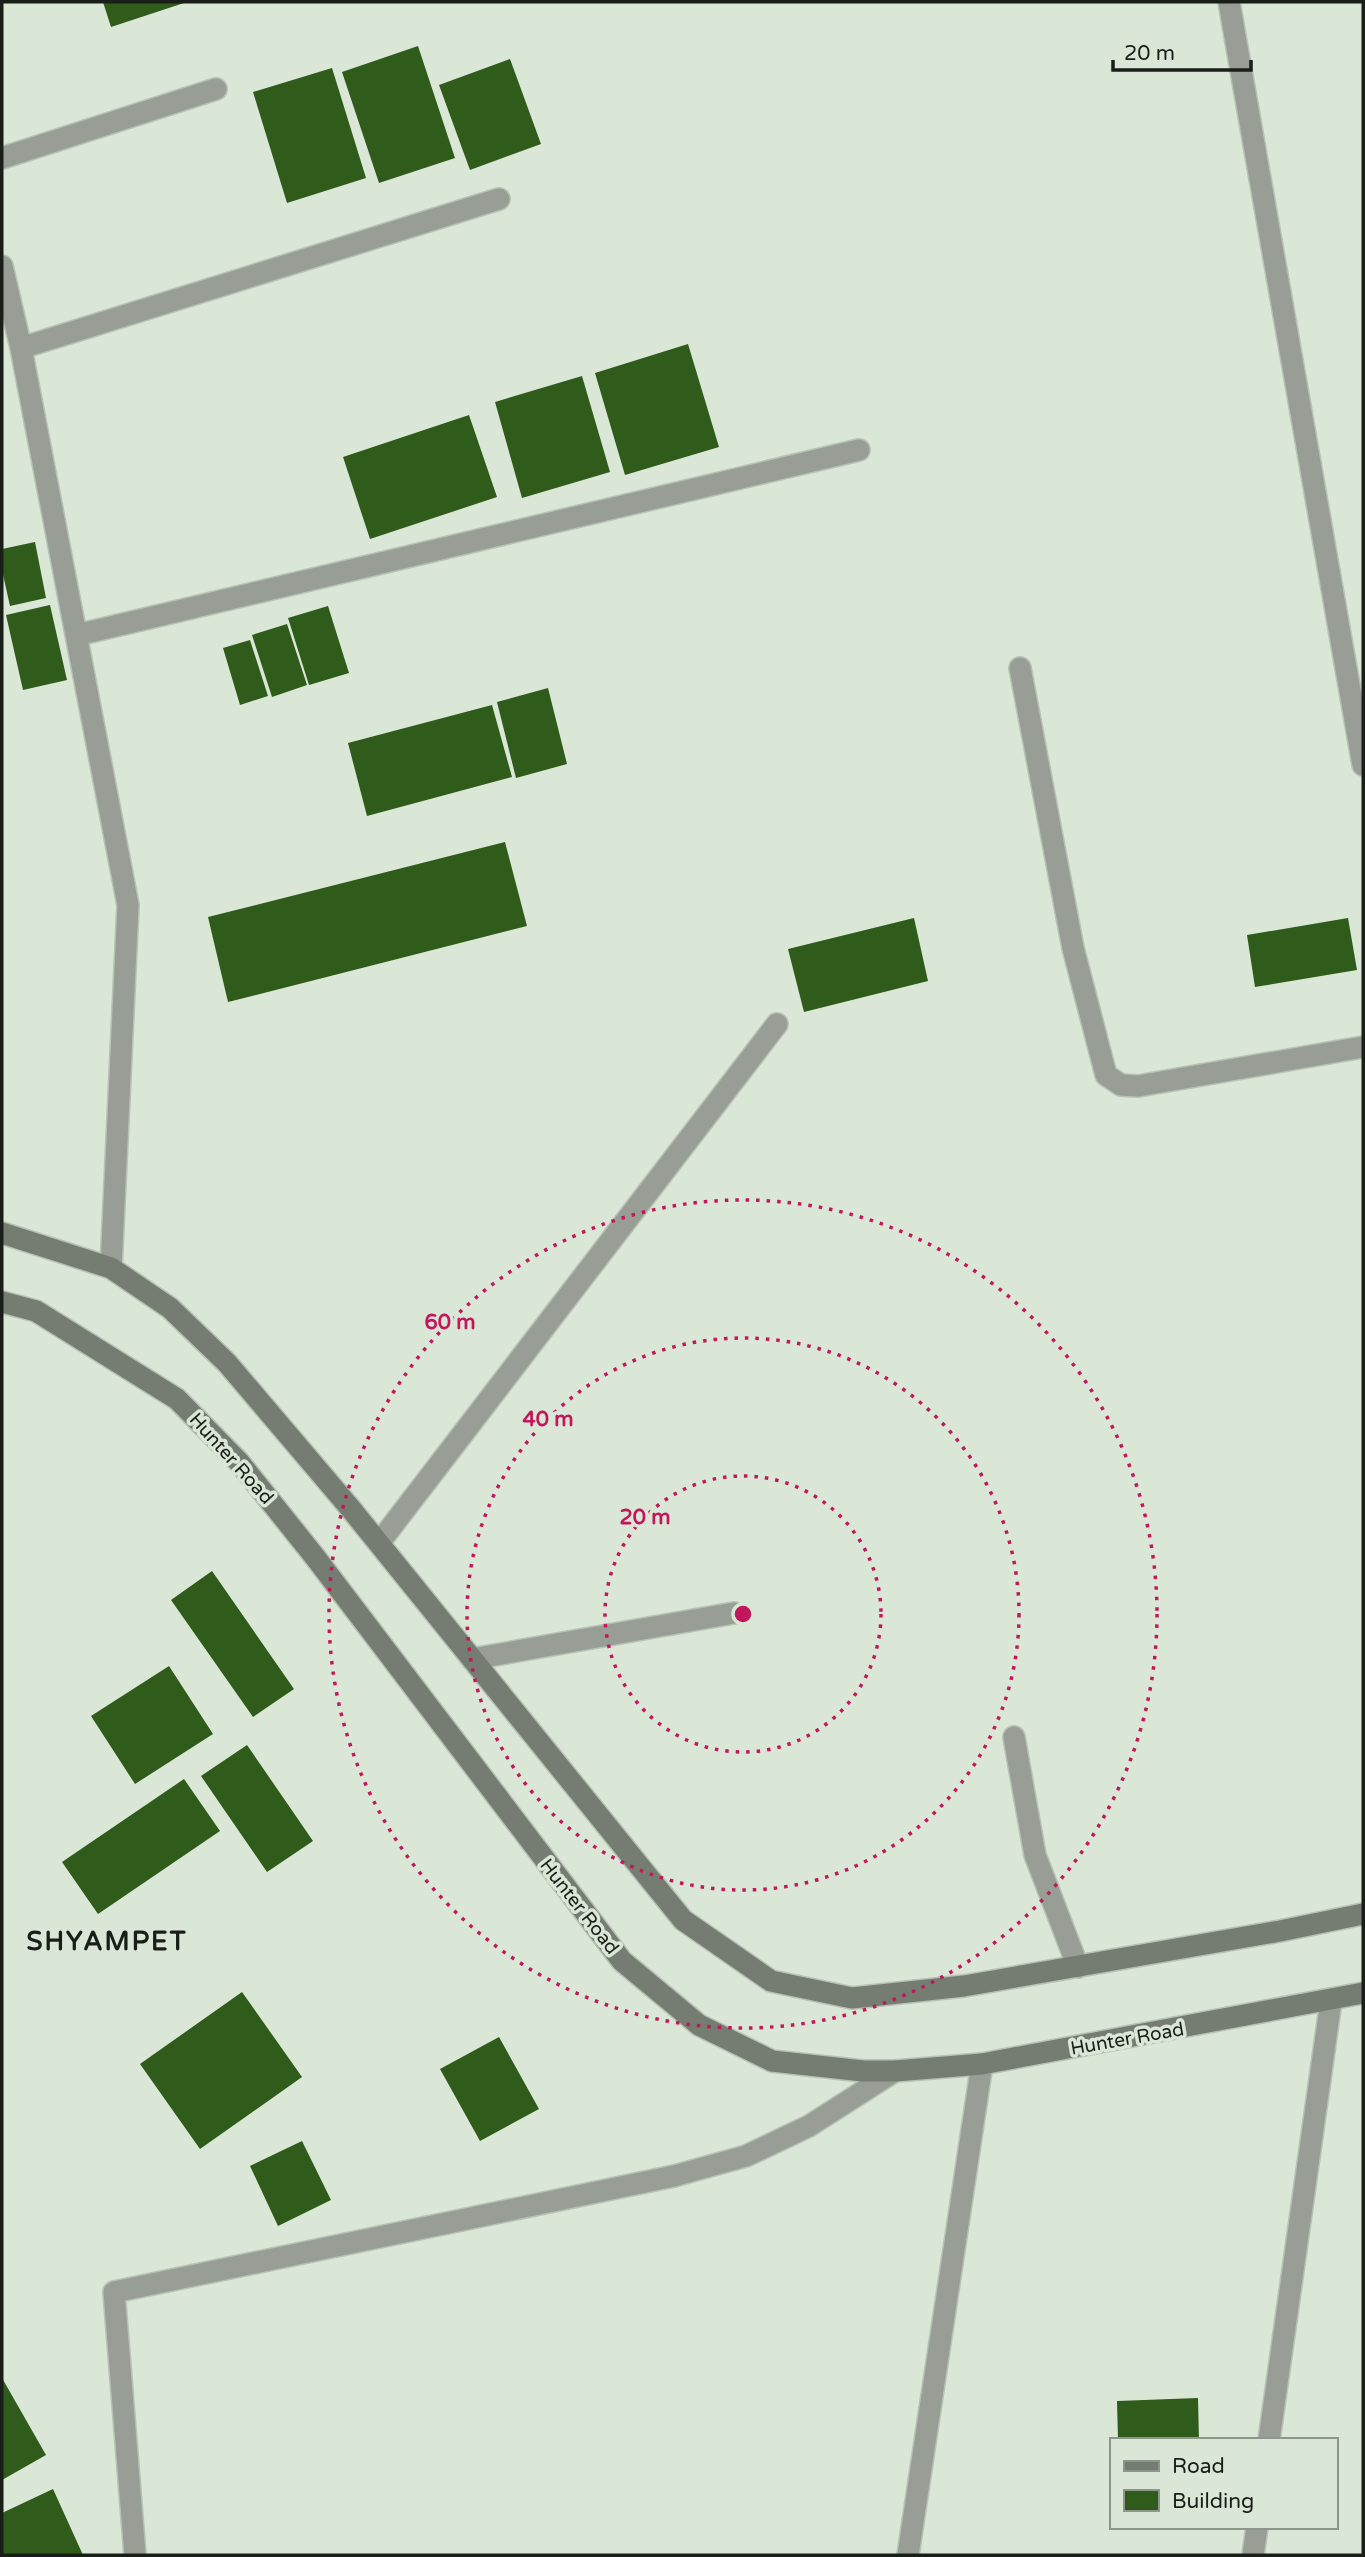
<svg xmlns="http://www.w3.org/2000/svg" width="1365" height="2557" font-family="'Varela Round',sans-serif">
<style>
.building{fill:#2f5b1b}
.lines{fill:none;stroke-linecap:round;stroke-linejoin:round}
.lane-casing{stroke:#b7c2b4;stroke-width:24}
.street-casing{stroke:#b7c2b4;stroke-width:24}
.secondary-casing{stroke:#b7c2b4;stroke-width:24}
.lane{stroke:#989d96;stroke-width:21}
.street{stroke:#989d96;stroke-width:21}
.secondary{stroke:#757c72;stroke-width:21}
.ring{fill:none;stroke:#c2185b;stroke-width:3.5;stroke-dasharray:3.5 7}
.labels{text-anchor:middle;stroke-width:7;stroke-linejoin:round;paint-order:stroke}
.street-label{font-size:19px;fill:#1a1e18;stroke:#dae6d6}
.district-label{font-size:26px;font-weight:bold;letter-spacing:2px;fill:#1a1e18;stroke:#dae6d6}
.centre{fill:#c2185b;stroke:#dae6d6;stroke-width:3.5}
.ring-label{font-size:21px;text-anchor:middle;font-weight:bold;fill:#c2185b;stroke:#dae6d6;stroke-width:7;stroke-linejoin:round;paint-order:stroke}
</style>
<rect width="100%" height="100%" fill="#dae6d6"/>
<path class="building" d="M103,2H187L111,27Z
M418,46L455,158L379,183L342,72Z
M510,59L541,144L470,170L439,85Z
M332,68L366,178L287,203L253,92Z
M688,344L719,447L625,475L595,373Z
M582,376L610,472L522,498L495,402Z
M469,415L497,497L370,539L343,457Z
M35,542L46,598L10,606L2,570V549Z
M50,605L67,680L23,690L6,615Z
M328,606L349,673L309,685L288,618Z
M287,624L307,685L272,697L252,635Z
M250,640L268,696L240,705L223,648Z
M548,688L567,764L516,778L497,702Z
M492,705L512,777L367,816L348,743Z
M505,842L527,926L228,1002L208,917Z
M914,918L928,981L804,1012L788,949Z
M1348,918L1357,970L1255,987L1247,935Z
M212,1571L294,1689L253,1717L171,1600Z
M169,1666L213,1734L135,1784L91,1716Z
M247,1745L313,1841L267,1872L201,1776Z
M184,1779L220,1831L98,1914L62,1862Z
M242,1992L302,2077L200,2149L140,2064Z
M499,2037L539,2109L480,2141L440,2069Z
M302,2141L331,2200L278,2226L250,2166Z
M2,2378L46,2455L2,2480Z
M1198,2398L1199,2440H1118L1117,2401Z
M53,2489L83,2555H2V2513Z"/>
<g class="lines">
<g class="lane-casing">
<path id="lane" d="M472,1659L734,1613
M1014,1737L1035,1855L1078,1967"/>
</g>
<g class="street-casing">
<path id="street" d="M1229,2L1363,765
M2,158L216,89
M2,266L21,348L128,905L111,1268
M21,348L499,199
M77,635L859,450
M1020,668L1073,948L1106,1075L1121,1085L1138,1086L1363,1047
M379,1543L777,1024
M1269,2440L1331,2001
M135,2555L114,2292L674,2176L746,2156L809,2126L895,2071
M908,2555L982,2064
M1253,2555L1257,2527"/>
</g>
<g class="secondary-casing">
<path id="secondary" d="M2,1233L111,1268L170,1308L227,1363L351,1509L683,1920L771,1981L852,1998L964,1986L1280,1931L1363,1914
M2,1302L36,1311L177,1399L239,1462L315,1557L622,1961L699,2025L772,2061L863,2071H895L982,2064L1363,1993"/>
</g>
<use href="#lane" class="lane"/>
<use href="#street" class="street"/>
<use href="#secondary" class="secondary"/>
</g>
<g class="ring">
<circle cx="743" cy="1614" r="138"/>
<circle cx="743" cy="1614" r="276"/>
<circle cx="743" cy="1614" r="414"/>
</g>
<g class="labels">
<g class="street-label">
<text transform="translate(232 1458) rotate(48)" y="7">Hunter Road</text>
<text transform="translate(580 1906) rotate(52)" y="7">Hunter Road</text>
<text transform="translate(1127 2038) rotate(-10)" y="7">Hunter Road</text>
</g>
<g class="district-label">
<text x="107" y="1950">SHYAMPET</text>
</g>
</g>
<circle cx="743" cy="1614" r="10" class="centre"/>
<g class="ring-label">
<text x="450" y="1329">60 m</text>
<text x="548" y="1426">40 m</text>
<text x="645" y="1524">20 m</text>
</g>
<rect width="1365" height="2557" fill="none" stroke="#1a1e18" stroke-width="7"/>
<rect x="1110" y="2438" width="228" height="91" fill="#dae6d6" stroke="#8d968a" stroke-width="2"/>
<rect x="1124" y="2461" width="35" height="10" fill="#757c72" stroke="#8d968a" stroke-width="2"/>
<text x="1172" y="2473" font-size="21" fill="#1a1e18">Road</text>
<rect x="1124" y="2490" width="35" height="21" fill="#2f5b1b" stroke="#8d968a" stroke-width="2"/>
<text x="1172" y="2508" font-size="21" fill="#1a1e18">Building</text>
<path d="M1113 60v10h138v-10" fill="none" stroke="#1a1e18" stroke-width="3.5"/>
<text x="1124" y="60" font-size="21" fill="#1a1e18" stroke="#dae6d6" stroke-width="5" paint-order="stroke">20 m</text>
</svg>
